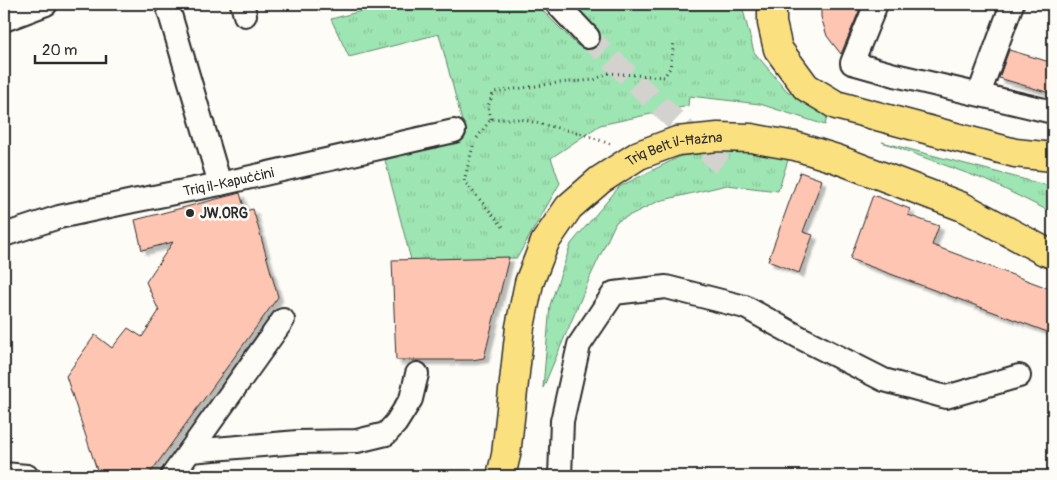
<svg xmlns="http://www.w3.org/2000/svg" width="1057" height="480" font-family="Pangolin,sans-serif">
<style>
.grass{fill:url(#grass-tufts);stroke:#64886e}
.building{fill:#fec6b2;stroke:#2b2b2b;filter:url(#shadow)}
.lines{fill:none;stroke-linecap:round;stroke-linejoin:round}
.minor-tunnel{stroke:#d3d2ce;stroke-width:22;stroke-dasharray:22 11;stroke-linecap:butt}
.minor-casing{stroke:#2b2b2b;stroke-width:26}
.major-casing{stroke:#2b2b2b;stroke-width:31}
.path{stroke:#2b2b2b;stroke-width:3;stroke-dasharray:1 4;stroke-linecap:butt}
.minor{stroke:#fdfcf7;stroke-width:22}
.major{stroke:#fbe080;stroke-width:28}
.poi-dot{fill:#2b2b2b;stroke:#fdfcf7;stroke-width:2}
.labels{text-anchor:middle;stroke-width:5;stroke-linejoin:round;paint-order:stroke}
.street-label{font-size:14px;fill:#2b2b2b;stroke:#fdfcf7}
.poi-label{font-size:14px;font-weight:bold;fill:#2b2b2b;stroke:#fdfcf7;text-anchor:start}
</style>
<defs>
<pattern id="grass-tufts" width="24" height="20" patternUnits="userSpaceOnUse" patternTransform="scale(1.25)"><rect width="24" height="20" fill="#9de5b2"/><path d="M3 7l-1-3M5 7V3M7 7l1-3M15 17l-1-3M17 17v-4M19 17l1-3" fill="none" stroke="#87c599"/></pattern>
<filter id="shadow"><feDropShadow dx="4.5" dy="4.5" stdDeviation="1" flood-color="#0004"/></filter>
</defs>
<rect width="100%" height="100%" fill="#fdfcf7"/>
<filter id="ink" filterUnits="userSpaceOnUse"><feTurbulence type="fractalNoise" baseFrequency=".02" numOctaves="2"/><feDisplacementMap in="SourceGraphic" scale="10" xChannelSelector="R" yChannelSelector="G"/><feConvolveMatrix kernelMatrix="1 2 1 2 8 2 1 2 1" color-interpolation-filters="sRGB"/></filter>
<g filter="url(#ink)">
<path class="grass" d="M388,4H536L578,46L597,32L572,4H743V10L754,52L787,91L828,113L825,125L760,104L689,96L688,106L600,125L551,158L560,183L517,258L411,260L385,160L466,136L439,34L349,57L331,19Z
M882,142L1053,187V213L988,181Z
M745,148L789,157L778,191L727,185L659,201L616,222L591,275L543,388L550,305L571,244L619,187L681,156Z"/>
<path class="building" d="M821,4H862L841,54L827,36L821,17Z
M1009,50L1053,63V94L999,78Z
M800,172L822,180L803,232L813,235L799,273L768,261Z
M240,193L245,211L253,209L278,297L148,476H99L66,376L95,335L112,348L128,328L142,337L159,311L146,282L173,242L142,250L135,220Z
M873,195L910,209L908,215L939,226L932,245L1053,290V334L850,259Z
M509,257L484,358L472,360H396L392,260Z"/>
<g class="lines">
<path class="minor-tunnel" d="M588,37L722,165"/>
<g class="minor-casing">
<g id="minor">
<path d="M167,4L220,184"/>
<path d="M242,4L245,15"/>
<path d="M557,4L588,37"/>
<path d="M876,4L852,63L895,75L1053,112"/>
<path d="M4,20L46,4"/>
<path d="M979,94L1012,4"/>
<path id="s1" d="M4,235L59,217L133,201L220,184L454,131"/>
<path d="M190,451L298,442L357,441L386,434L396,423L411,399L417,374"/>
<path d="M4,474L27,476"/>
<path d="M172,476L283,320"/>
<path d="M560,476L562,421L579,345L614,293L666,287L745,307L801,338L884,380L946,397L1019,376"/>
</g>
</g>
<g class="major-casing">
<g id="major">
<path d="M772,4V23L778,49L806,87L836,105L1015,153L1053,157"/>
<path id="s2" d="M501,476L506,455L520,327L529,283L545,242L569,207L600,180L639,155L677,141L718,137L751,138L795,146L837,159L963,207L1044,251L1053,254"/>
</g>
</g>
<path class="path" d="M491,119L488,106L494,92L557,83L594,80L608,73L664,77L670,68L674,42
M477,138L491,119H520L583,134L610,144
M473,146L464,181L504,228"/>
<use href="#minor" class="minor"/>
<use href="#major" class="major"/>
</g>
</g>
<circle class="poi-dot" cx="190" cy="213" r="5"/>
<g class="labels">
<g class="street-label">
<text dy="5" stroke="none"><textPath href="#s2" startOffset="405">Triq Belt il-Ħażna</textPath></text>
<text dy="5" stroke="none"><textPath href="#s1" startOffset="231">Triq il-Kapuċċini</textPath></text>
</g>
<g class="poi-label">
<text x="200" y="218">JW.ORG</text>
</g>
</g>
<rect width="1057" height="480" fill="none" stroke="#fdfcf7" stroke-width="20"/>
<rect x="10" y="10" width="1037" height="460" fill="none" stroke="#2b2b2b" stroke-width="2" filter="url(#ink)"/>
<path d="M35 55v8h71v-8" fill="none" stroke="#2b2b2b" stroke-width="2.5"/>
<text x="42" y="55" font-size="15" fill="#2b2b2b" stroke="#fdfcf7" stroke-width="4" paint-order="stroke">20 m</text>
</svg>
